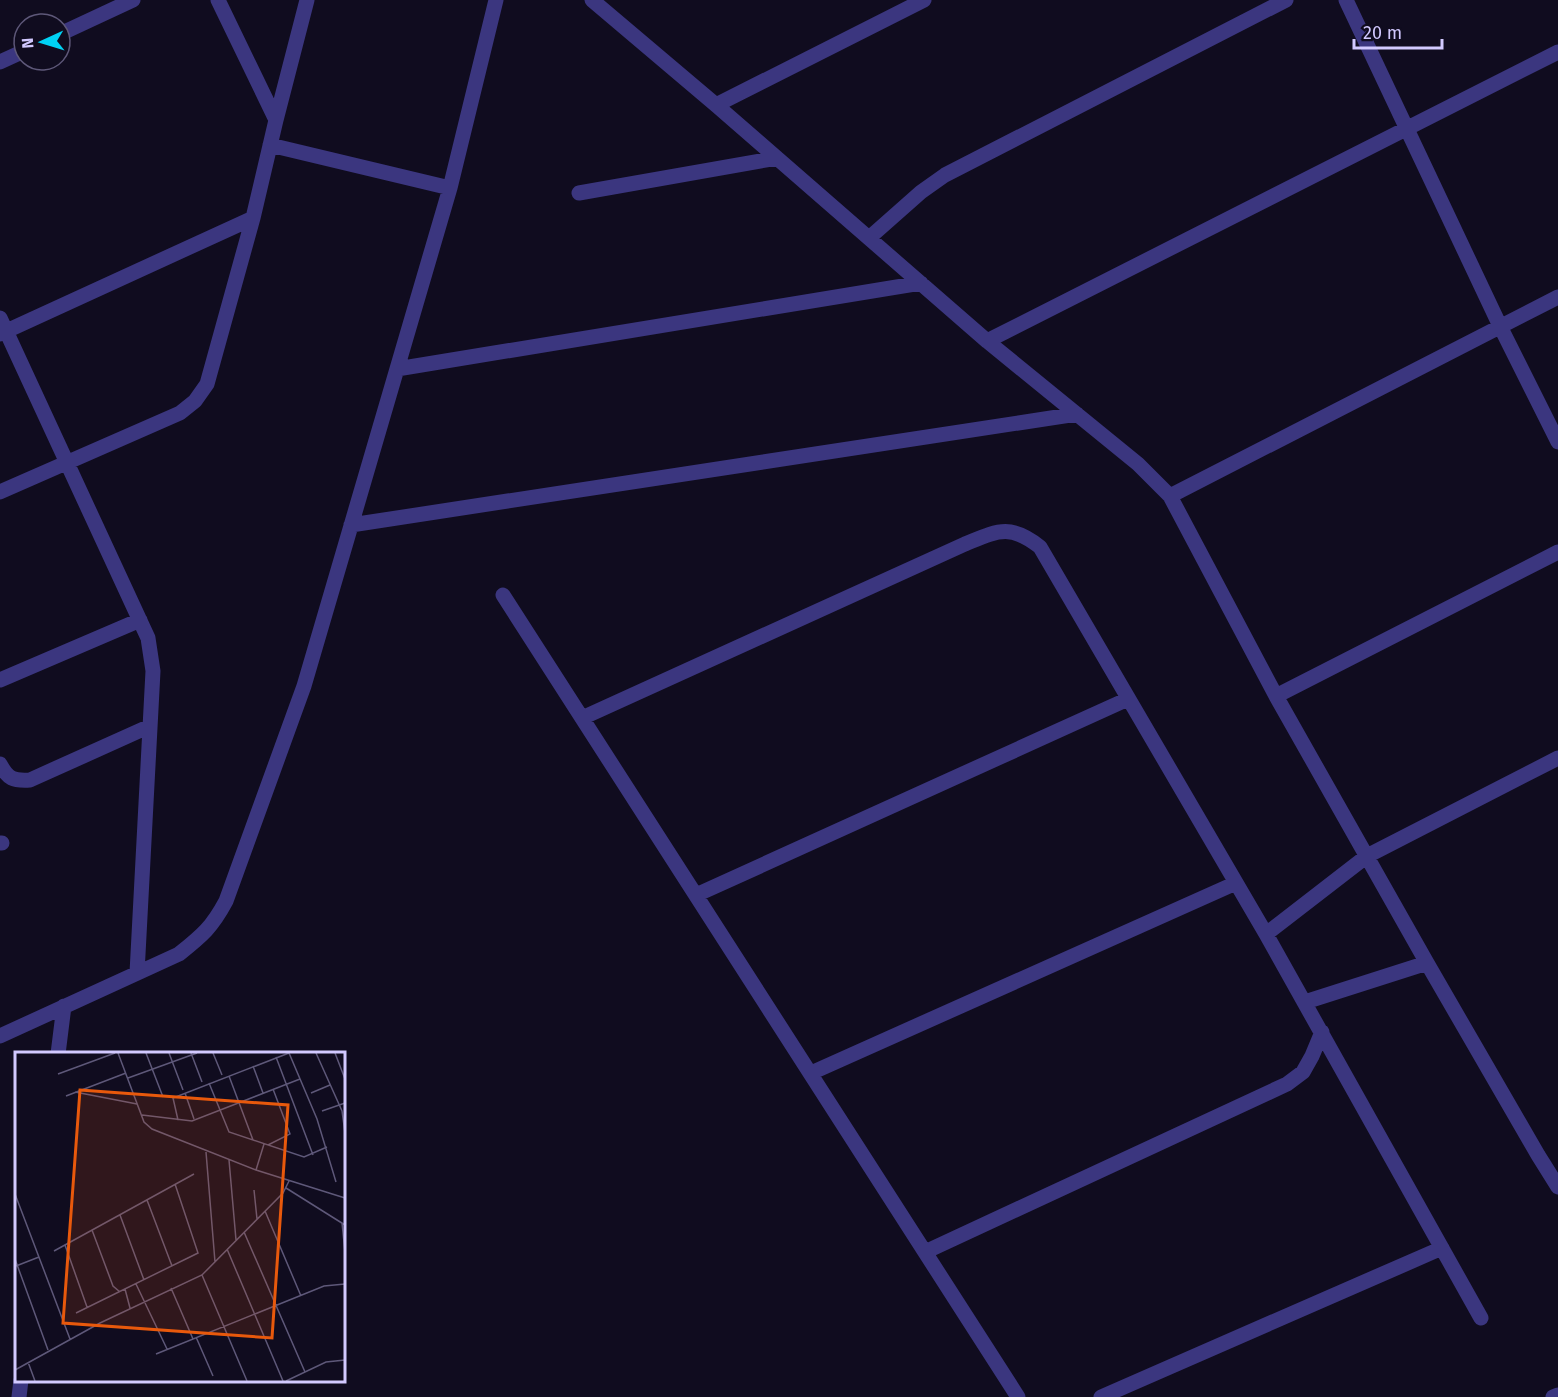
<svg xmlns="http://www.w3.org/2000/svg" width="1558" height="1397" font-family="'Fira Sans',sans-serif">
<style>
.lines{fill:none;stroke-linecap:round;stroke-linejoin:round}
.minor{stroke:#3b367f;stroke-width:15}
.inset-road{fill:none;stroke:#5e5879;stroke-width:1.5}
.view{fill:#e8590c;fill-opacity:0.15;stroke:#e8590c;stroke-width:3}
.inset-edge{fill:none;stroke:#d2c9ff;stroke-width:3}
</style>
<rect width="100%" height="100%" fill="#100c1f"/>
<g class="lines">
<path class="minor" d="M218,0L276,120
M592,0L716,105L987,341L1138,464L1170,496L1276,696L1427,963L1538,1155L1558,1187
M1346,0L1500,326L1558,442
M60,34L133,0
M0,62L24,51
M716,105L924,0
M270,145L450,188
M579,193L777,158
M869,238L921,192L945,175L1286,0
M0,318L148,638L153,671L137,973
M0,334L253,218
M987,341L1558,52
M397,369L921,283
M0,492L180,413L195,401L207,384L253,218L276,120L307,0
M1170,496L1558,297
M351,525L1077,414
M503,595L1018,1397
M0,680L140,620
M1276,696L1558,552
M582,718L965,544C997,531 1010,523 1040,547L1266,934L1481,1318
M0,764C8,779 13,781 30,780L150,726
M0,843H2
M696,895L1128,699
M1266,934L1367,856L1558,758
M1305,1002L1427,963
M0,1036L179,954C203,935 212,927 226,901L304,686L450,188L496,0
M58,1054L64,1006
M811,1073L1236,883
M925,1252L1287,1084L1303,1072L1312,1056L1322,1032
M19,1397L21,1380
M1101,1397L1442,1248
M1553,1397L1558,1395"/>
</g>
<g transform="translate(15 1052)">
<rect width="330" height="330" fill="#100c1f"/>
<path class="inset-road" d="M103,1L129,70L137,77L241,118L330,146M131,1L148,45M154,1L168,38M176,1L187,30M198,1L207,23M301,1L327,59L330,81M320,1L330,27M261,5L298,103M238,14L248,41M43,22L100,1M214,24L238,88M113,26L182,1M194,31L214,80L289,105L312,95M60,40L122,52M170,41L179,67M296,41L315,33M51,44L111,21M307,59L330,51M127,63L177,69L285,27M163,68L158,46L274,1L302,67L321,130M253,93L275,82L258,37M191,100L200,210M214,108L221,188M241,118L249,92M271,136L330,173M239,138L242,167M0,142L55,287M132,148L157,214M250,159L286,244M105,163L129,228M327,171L330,200M77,178L98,234L105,240M229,180L290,320M50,193L72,255M212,197L268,329M39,199L179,122M0,207L33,298M1,214L24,205M187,223L232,329M121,232L152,297M156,236L178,287M110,237L115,256M61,261L183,201L160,132M181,285L198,324M141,302L309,234L330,232M13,310L20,329M0,318L85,271L187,223L268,141L274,129M271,329L311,310L330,308"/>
<path class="view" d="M65,38L273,53L257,286L48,271Z"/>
<rect width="330" height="330" class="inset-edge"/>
</g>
<g transform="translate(42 42) rotate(266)"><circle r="28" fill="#100c1f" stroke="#5e5879" stroke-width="1.5"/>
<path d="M0-4.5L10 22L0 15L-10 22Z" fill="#00d2f4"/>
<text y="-9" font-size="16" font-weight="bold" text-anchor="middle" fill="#d2c9ff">N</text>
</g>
<path d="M1354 39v9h88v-9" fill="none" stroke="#d2c9ff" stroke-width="3"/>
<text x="1363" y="39" font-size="18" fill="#d2c9ff" stroke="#100c1f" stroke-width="4.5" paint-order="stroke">20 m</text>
</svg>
